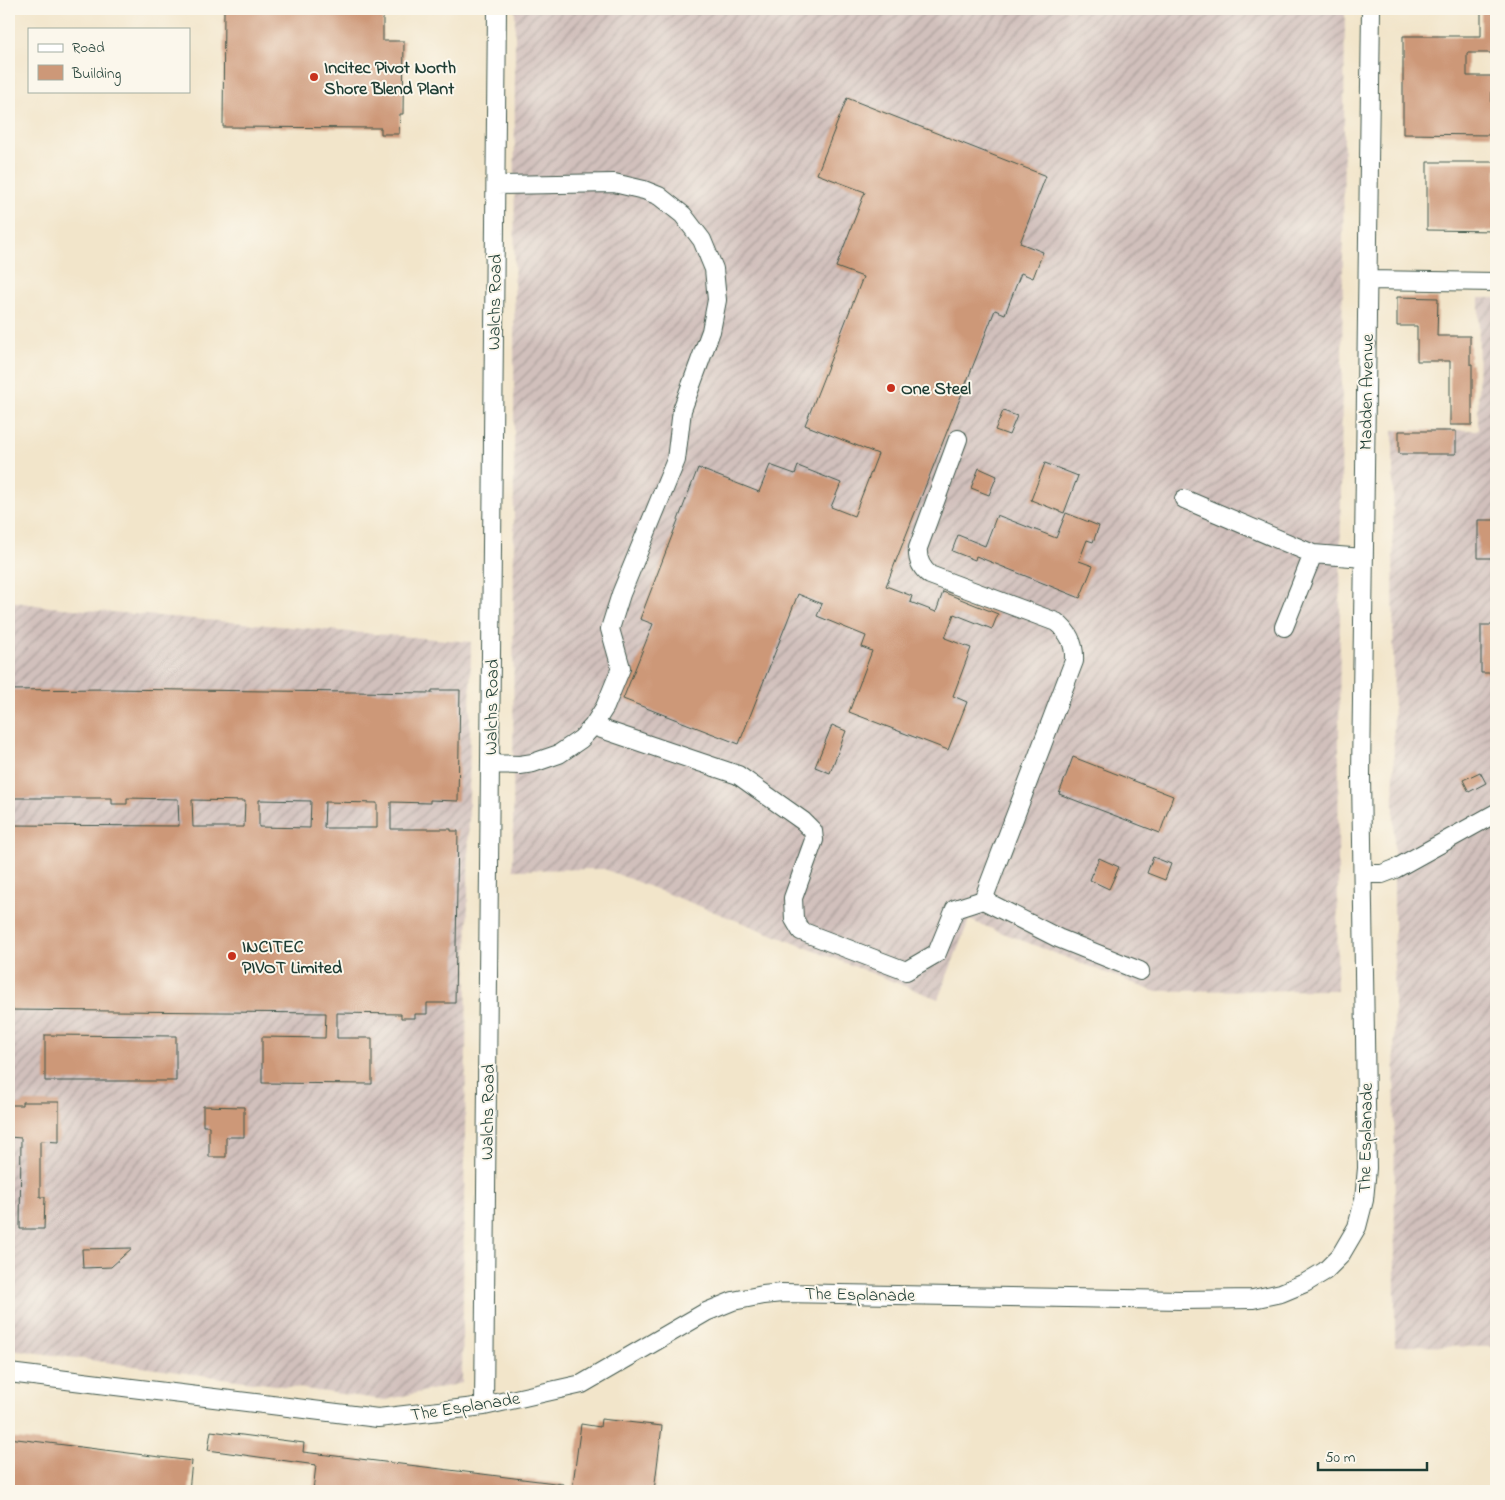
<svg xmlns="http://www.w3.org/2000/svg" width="1505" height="1500" font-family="'Indie Flower',sans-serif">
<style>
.industrial{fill:url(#industrial-furrows)}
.building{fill:#cd9878;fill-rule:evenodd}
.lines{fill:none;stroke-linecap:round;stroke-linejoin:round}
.minor-casing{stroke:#3f564a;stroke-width:20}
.minor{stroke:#fff;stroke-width:18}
.poi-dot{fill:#c8321e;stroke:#fbf7ec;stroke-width:2}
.labels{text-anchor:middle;stroke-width:4;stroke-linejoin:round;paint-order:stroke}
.poi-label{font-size:18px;font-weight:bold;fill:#1f3d34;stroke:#fbf7ec;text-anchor:start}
.street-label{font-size:18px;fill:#1f3d34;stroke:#fbf7ec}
</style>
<defs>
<pattern id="industrial-furrows" width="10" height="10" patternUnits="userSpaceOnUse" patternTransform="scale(1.25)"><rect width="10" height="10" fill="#d1c0bc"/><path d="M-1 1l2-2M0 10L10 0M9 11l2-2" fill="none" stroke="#a99d9a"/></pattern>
</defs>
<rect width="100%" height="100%" fill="#fbf7ec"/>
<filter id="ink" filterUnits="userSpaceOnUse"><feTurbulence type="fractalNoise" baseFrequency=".02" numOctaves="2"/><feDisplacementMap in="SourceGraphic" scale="10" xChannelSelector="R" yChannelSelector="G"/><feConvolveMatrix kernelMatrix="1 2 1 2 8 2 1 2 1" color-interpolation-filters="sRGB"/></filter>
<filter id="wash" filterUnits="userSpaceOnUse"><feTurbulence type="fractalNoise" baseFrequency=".0096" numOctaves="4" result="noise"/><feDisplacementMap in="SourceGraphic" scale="20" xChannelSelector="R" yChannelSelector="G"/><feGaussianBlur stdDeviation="1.12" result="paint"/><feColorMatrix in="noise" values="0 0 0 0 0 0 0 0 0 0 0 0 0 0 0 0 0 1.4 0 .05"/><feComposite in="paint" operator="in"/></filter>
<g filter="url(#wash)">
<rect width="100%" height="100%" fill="#f2e5ca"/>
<path class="industrial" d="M515,9H1345L1337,990L1153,991L969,920L938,999L604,869L513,870Z
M1479,298H1496V1347L1395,1346L1393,430H1478Z
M9,601L50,607L471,642L462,1383L385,1400L9,1349Z"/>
<g id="blocks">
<path class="building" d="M224,9H383V41H404L403,114H400L399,134H381V128L223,127Z
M1481,9H1496V53H1467V76H1492L1491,135L1403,134V36H1481Z
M847,98L1046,176L1020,243L1043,252L1033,278L1021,273L1005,314L995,310L886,586L912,596L910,602L936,612L943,592L998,614L992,629L954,614L945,638L971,648L953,696L967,702L948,750L849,712L872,651L862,647L866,636L817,616L822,604L798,594L739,744L623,699L653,624L640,619L698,468L759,492L770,465L795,474L798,466L841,483L831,507L854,516L878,454L805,425L863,277L836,267L865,192L817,174Z
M1427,162H1496V231L1427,230Z
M1397,297L1438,298L1437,336H1470V364H1472V425H1450V361H1417V326H1397Z
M1003,411L1017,416L1009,435L995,430Z
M1399,431H1456V454H1399Z
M1045,463L1078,476L1064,513L1031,500Z
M979,468L997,476L989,495L971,488Z
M1066,513L1099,526L1093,542L1087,540L1079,561L1093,566L1080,598L976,556L975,560L952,551L958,535L985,546L997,515L1056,538Z
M1478,520H1496V558H1478Z
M1481,625H1496V673H1481Z
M106,689L432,693V690H460L458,801L430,800V803L391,802V829H451V831H458L455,1003H427V1014H415V1018H401V1014L337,1013V1038H372V1084L262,1083V1037L325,1038L326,1013L9,1010V825L179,826L178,799L127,798V804H112V798H9V690ZM192,800L245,801L244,827H193ZM259,800L311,801L310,828L259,827ZM325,802L377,803V828H324Z
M832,725L846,731L830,773L815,767Z
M1073,757L1173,796L1160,833L1059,794Z
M1480,772L1486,783L1469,792L1463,780Z
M1153,857L1171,864L1165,880L1147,873Z
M1099,858L1119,867L1109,889L1090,880Z
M45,1035L176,1036V1081H45Z
M22,1102H59V1142L40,1141V1197H45L44,1229H20L21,1138L9,1137V1105H22Z
M203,1106L244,1107V1137H226V1157H209V1126H203Z
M132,1248L111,1267L83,1268L82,1249Z
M601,1419L662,1426L654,1491H572L581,1424L600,1427Z
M211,1431L304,1443L303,1452L563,1484L562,1491H313L316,1465L208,1450Z
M9,1438L192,1461L189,1491H9Z"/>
</g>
</g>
<g filter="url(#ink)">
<use href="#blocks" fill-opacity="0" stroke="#3f564a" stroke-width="1"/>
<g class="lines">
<g class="minor-casing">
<path id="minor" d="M1368,280L1496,282
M958,439L918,548C917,559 921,568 930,575L1056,622C1069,632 1075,644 1074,661L983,900
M1184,499L1313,554L1364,558
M1284,627L1313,554
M593,726L738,775L803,821L813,831L814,840L793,898L794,919L801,931L906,971L937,953L955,909L983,900L1058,938L1140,971
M490,764L520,765L533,763L559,754L581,739L593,726L605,707L621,668L610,629L621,594L676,460L682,410L711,331L717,300L714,269L702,240L683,215L659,196L644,190L614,183L496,185
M1363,874H1382L1395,869L1496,813
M9,1373L378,1418L484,1406L582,1384L706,1312L733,1301L763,1295L782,1293L1182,1300L1253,1299L1281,1293L1305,1283L1325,1271L1340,1256L1357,1227L1364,1200L1367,1168L1361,776L1371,9
M484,1406L497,9"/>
</g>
<use href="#minor" class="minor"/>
</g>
</g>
<g class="poi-dot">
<circle cx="314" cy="77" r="5"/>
<circle cx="891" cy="388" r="5"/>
<circle cx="232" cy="956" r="5"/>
</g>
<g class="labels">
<g class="poi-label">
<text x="324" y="73">Incitec Pivot North<tspan x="324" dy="21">Shore Blend Plant</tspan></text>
<text x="901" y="394">One Steel</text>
<text x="242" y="952">INCITEC<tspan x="242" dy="21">PIVOT Limited</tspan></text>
</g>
<g class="street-label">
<text transform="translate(494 302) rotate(-89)" y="6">Walchs Road</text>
<text transform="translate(1366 392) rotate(-89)" y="6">Madden Avenue</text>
<text transform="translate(491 707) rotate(-89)" y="6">Walchs Road</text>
<text transform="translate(487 1112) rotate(-89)" y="6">Walchs Road</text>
<text transform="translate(1365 1138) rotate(-89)" y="6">The Esplanade</text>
<text transform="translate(860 1294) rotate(1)" y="6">The Esplanade</text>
<text transform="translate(465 1406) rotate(-9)" y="6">The Esplanade</text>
</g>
</g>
<rect width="1505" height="1500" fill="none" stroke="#fbf7ec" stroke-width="30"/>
<rect x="28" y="28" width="162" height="65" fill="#fbf7ec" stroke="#a3ada2"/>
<rect x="38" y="44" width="25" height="8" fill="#ffffff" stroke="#a3ada2"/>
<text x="72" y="52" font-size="15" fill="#1f3d34">Road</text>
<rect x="38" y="65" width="25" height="15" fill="#cd9878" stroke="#a3ada2"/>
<text x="72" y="78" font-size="15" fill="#1f3d34">Building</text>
<path d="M1318 1462v8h109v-8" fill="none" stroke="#1f3d34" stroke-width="2.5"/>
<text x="1325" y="1462" font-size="15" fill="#1f3d34" stroke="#fbf7ec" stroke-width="4" paint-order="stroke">50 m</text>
</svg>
